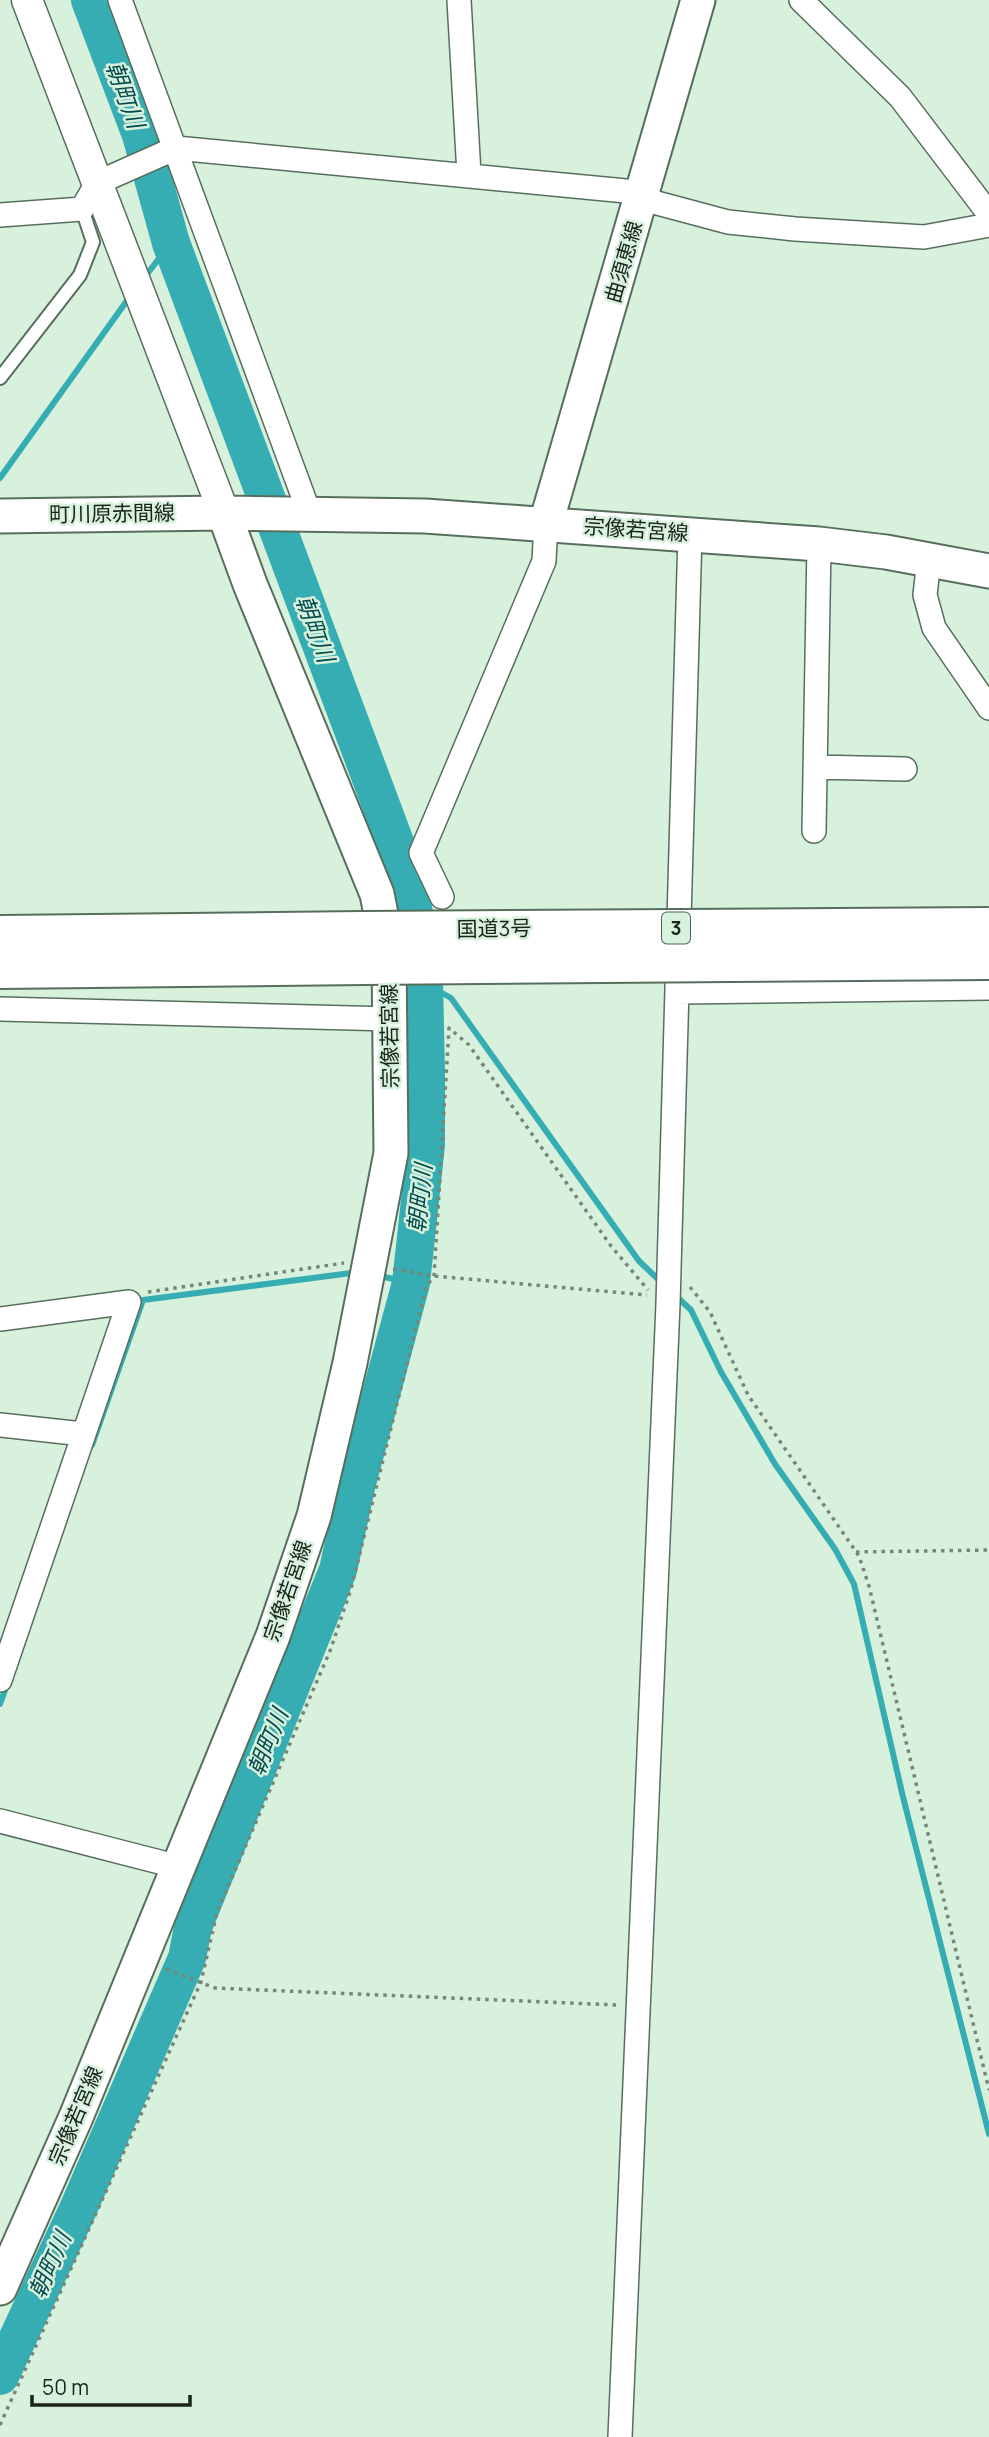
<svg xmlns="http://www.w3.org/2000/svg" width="989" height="2437" font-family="Manrope,'Noto Sans JP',sans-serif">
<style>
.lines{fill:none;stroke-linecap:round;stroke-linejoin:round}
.stream{stroke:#35adb3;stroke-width:6}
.river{stroke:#35adb3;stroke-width:38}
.service-casing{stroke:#586e5d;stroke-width:16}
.minor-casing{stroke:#586e5d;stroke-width:26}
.tertiary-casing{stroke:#586e5d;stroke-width:33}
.secondary-casing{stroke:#586e5d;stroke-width:37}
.trunk-casing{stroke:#586e5d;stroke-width:42}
.path{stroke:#768779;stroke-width:3.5;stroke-dasharray:3.5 5;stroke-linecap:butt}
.service{stroke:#fff;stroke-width:12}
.minor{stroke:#fff;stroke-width:23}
.tertiary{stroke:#fff;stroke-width:30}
.secondary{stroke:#fff;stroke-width:33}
.trunk{stroke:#fff;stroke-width:38}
.trunk-bridge-casing{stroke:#586e5d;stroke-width:42;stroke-linecap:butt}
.trunk-bridge{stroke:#fff;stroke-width:38}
.labels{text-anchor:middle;stroke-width:5;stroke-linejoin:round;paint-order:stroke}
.shield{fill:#d8f1dd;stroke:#526055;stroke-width:2}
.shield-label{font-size:19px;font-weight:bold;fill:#19221b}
.street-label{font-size:21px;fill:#19221b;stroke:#d8f1dd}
.water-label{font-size:23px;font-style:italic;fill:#024b4f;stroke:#d8f1dd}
</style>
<rect width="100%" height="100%" fill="#d8f1dd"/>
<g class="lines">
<path class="stream" d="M144,278L171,243
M0,478L131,295
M424,983L451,998L639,1261L662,1283
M376,1275L411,1283
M675,1295L691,1310L721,1372L775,1464L835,1549L854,1584L903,1797L989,2134
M92,1445L143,1300L359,1272
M0,1704L8,1682"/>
<path class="river" d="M0,2376L79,2207L187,1958L193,1927L338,1570L357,1483L411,1283L426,1145V1070L424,983L409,880L171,243L141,135L90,0"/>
<g class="service-casing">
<path id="service" d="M0,378L80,275L93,242L82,209"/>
</g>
<g class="minor-casing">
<path id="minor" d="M120,0L310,515
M459,0L469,174
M801,0L900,97L989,214
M176,148L626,191L642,199L728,222L795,229L924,237L989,225
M0,215L82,209L97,183L176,148
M929,559L925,595L934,628L989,708
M815,767L905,769
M814,831L819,544
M442,897L421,853L544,561L546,523
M677,992L989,988
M0,1009L391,1019
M0,1319L129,1302L0,1680
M0,1425L83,1434
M0,1821L179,1867
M620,2437L668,1304L690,534"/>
</g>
<g class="tertiary-casing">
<path id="tertiary" d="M27,0L224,513"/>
</g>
<g class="secondary-casing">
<path id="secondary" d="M0,516L224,513L425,516L819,544L886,552L989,571
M546,523L698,0
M0,2288L76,2117L273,1636L314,1516L350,1363L391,1153L389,955L377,894L250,584L224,513"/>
</g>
<g class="trunk-casing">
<path id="trunk" d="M0,935L362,931
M0,969L365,965"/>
</g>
<path class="path" d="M393,1269L434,1276L647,1295
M690,1287L710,1312L748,1395L859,1556L869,1586L989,2090
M148,1292L344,1263
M856,1552L989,1550
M166,1969L215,1988L617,2005
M0,2425L201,1982L217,1912L330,1651L351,1589L426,1287L434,1276L449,1028L469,1045L611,1246L648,1290"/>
<use href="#service" class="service"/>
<use href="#minor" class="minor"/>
<use href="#tertiary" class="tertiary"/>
<use href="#secondary" class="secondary"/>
<use href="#trunk" class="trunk"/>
<g class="trunk-bridge-casing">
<path id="trunk-bridge" d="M362,931L989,927
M365,965L989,960"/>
</g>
<use href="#trunk-bridge" class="trunk-bridge"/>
</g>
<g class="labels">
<rect class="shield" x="662" y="912.5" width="28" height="31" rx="5"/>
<g class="shield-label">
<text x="676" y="935">3</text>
</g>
<g class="street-label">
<text transform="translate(624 262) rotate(-74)" y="7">曲須恵線</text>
<text transform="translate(112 514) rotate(-1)" y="7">町川原赤間線</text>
<text transform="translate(636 530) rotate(4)" y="7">宗像若宮線</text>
<text transform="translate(494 929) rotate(-1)" y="7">国道3号</text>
<text transform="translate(390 1036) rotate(-91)" y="7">宗像若宮線</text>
<text transform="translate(288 1591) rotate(-71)" y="7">宗像若宮線</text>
<text transform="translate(76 2116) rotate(-67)" y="7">宗像若宮線</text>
</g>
<g class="water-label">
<text transform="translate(125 95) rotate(70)" y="8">朝町川</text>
<text transform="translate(315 629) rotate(70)" y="8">朝町川</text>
<text transform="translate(420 1198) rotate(-84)" y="8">朝町川</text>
<text transform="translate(268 1742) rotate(-68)" y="8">朝町川</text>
<text transform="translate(50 2265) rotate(-66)" y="8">朝町川</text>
</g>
</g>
<path d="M32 2395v10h158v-10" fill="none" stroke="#19221b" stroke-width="3.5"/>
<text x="42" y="2395" font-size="21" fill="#19221b" stroke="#d8f1dd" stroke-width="5" paint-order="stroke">50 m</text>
</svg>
